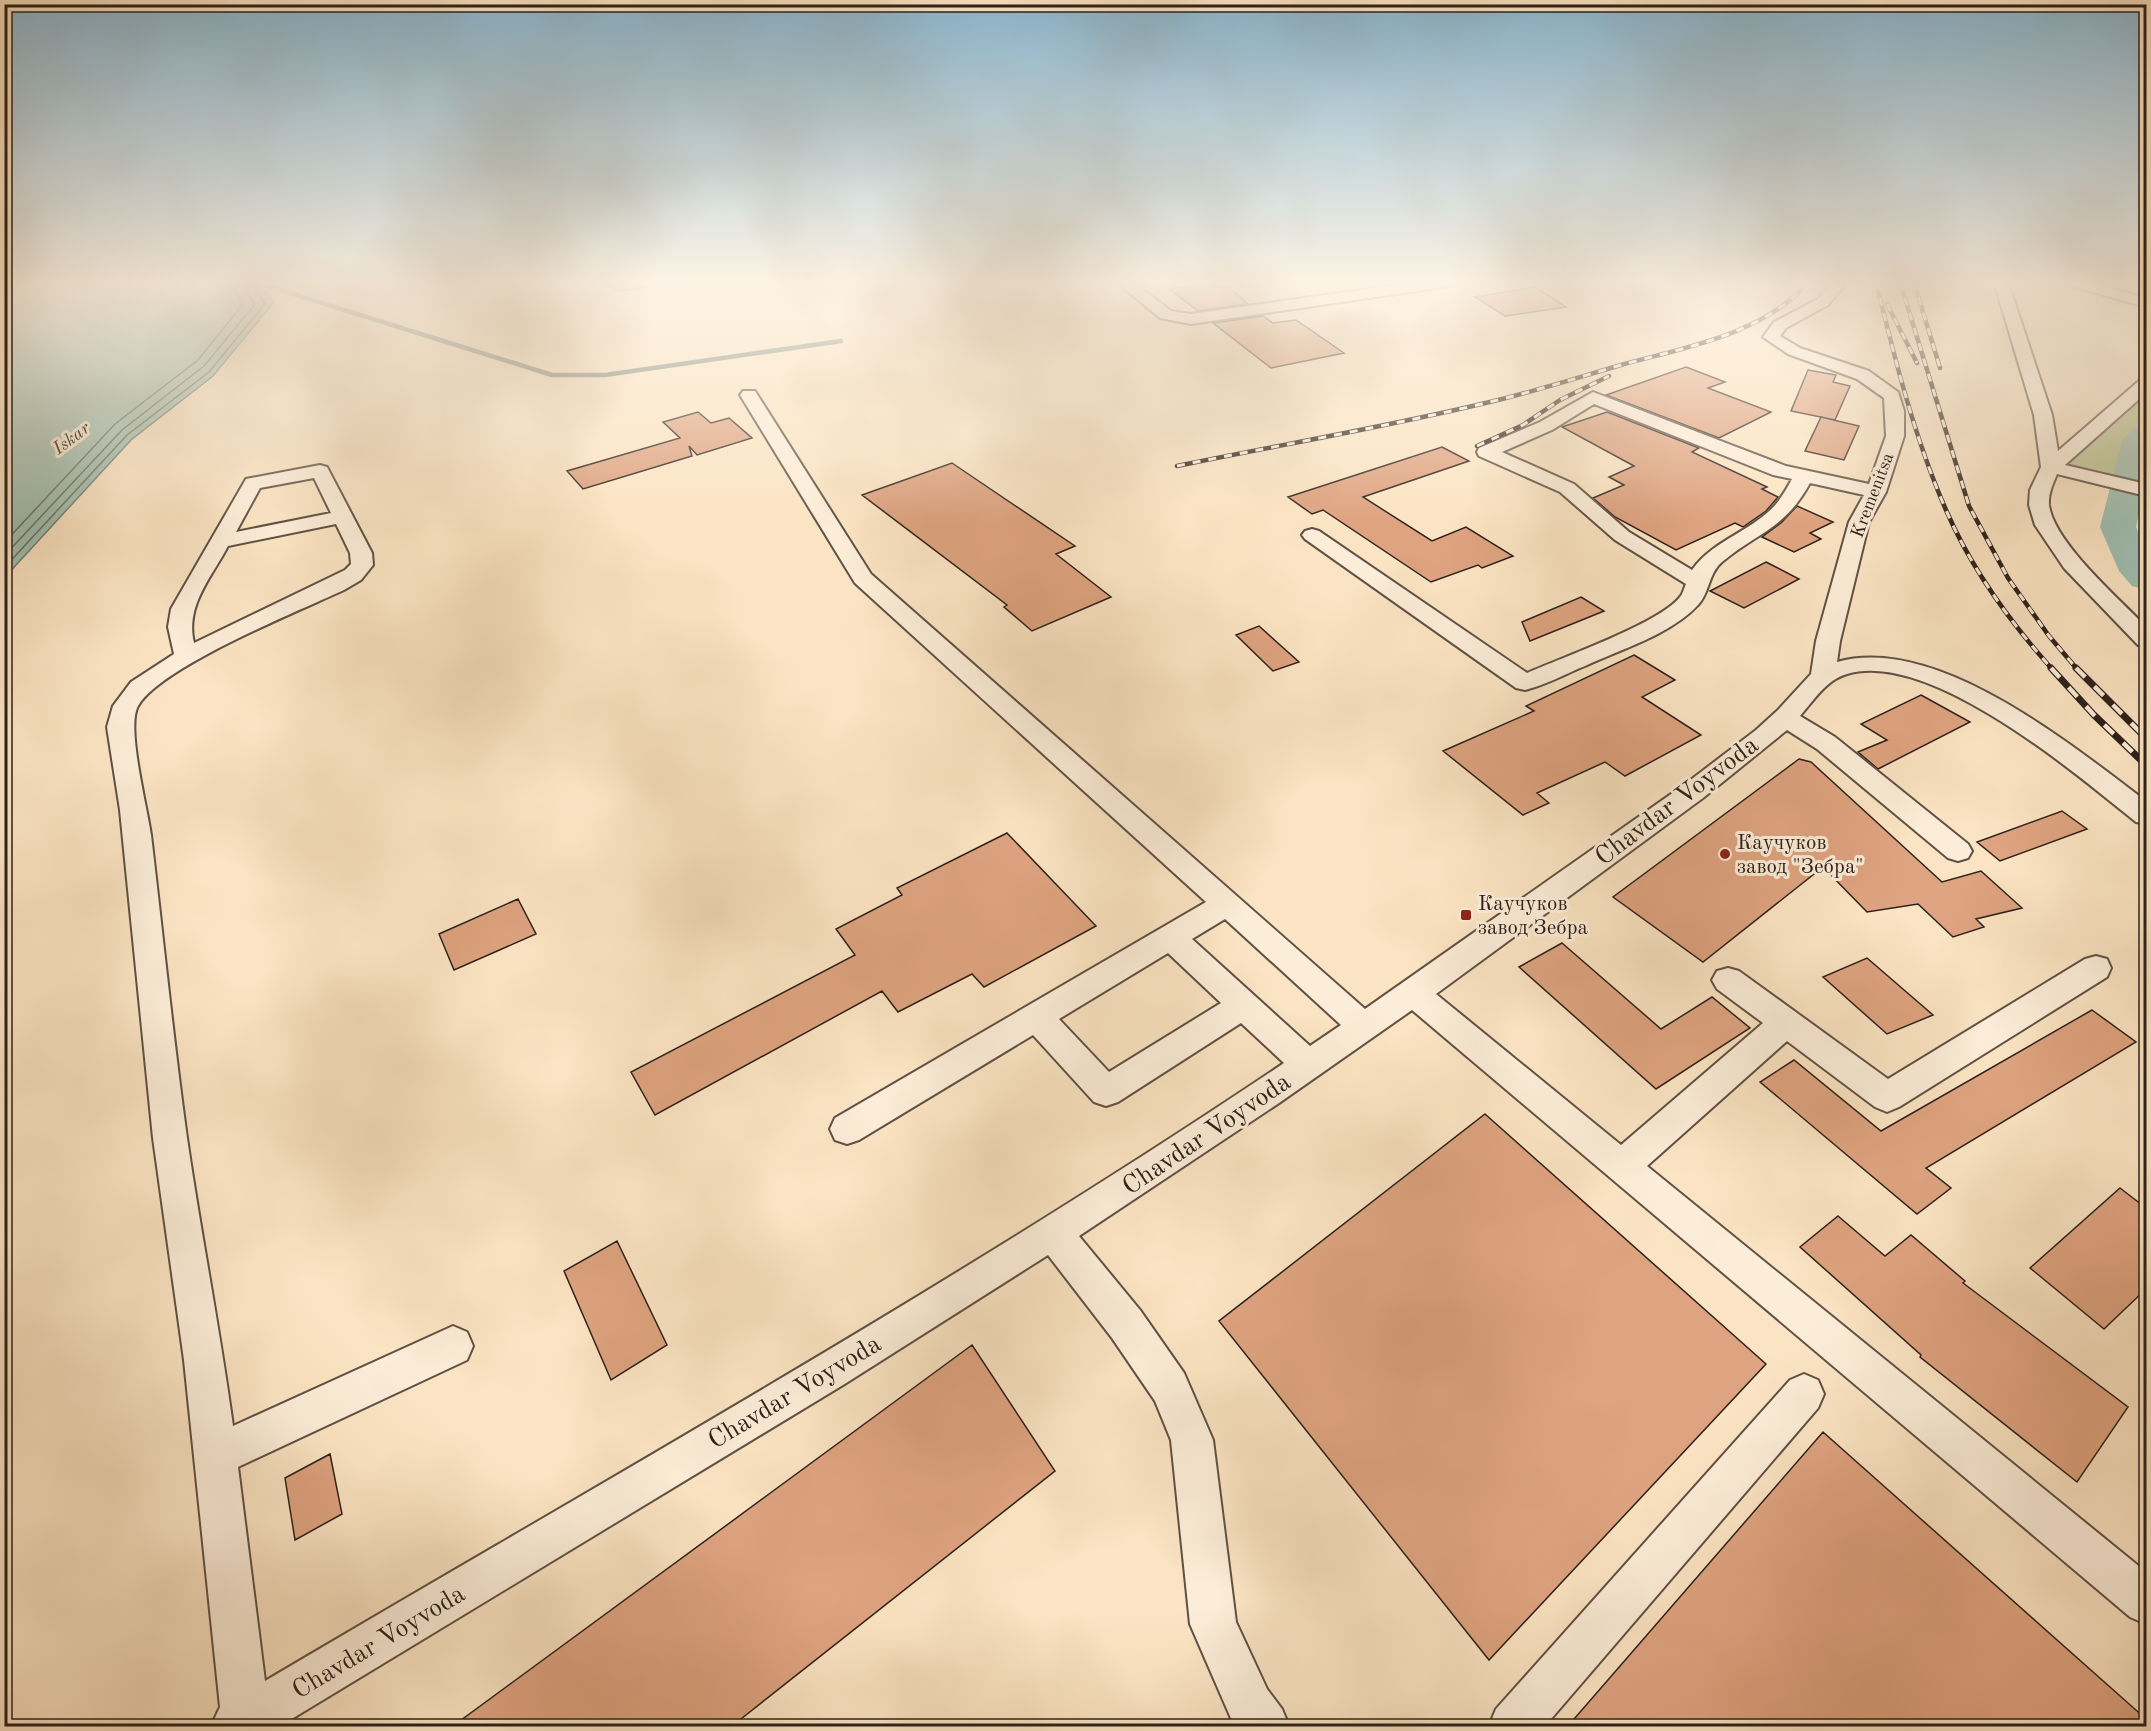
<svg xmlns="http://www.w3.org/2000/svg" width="2151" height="1731" font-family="'Old Standard TT',serif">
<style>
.green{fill:#bcc595;stroke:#747258;stroke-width:1.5}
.water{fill:#9fbfb1;stroke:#717f75;stroke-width:1.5}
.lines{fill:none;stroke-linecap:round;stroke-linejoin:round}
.shore{stroke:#667066;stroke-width:1.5}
.stream{stroke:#717f75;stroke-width:4.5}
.river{fill:#9fbfb1;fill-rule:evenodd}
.building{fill:#dea380;stroke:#2d201a;stroke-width:1.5}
.minor-casing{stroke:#605144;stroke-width:4}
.minor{fill:#fcedd8;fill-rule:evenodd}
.rail-far1-casing{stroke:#2d201a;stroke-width:4.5}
.rail-casing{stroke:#2d201a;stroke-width:7}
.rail-far1{stroke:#fcedd8;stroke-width:3;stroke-dasharray:8;stroke-linecap:butt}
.rail{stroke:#fcedd8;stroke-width:4.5;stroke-dasharray:13;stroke-linecap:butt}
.poi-dot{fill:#8f2418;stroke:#fcedd8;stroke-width:2}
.labels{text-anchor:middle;stroke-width:6;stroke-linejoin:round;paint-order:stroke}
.far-water-label{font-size:18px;font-style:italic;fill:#4f5047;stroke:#fcedd8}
.far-street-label{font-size:18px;fill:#2d201a;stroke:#fcedd8}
.poi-label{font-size:21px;fill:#2d201a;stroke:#fcedd8;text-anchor:start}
.near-street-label{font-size:26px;fill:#2d201a;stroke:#fcedd8}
</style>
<rect width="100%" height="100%" fill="#fbe4c3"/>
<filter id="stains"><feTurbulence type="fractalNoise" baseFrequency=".00333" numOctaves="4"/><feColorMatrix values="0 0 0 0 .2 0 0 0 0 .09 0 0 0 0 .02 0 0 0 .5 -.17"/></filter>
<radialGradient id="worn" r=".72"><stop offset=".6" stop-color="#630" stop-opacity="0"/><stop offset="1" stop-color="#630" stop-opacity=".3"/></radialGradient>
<path class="green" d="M601,282H685L619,291Z
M2146,384V490L2051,467Z"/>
<path class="water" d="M6,282H255L274,302L213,376L131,440L5,577Z"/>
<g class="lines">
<path class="shore" d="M4,543L115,424L198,360L243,304L236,291L235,282
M4,556L122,430L204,366L255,304L246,291L244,282
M4,568L127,435L209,372L265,304L251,282"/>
<path class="stream" d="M255,282L552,375H605L841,341"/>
<path class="river" d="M2146,425V482L2136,527L2146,550V590L2132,586L2119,571L2100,527L2122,441L2134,428Z"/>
</g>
<path class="building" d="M1213,282L1220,287L1227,286L1248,304L1198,311L1169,289Z
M1535,287L1566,307L1505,316L1475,297Z
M1263,316L1273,323L1296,320L1344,353L1271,368L1213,323Z
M1686,367L1725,382L1708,388L1771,412L1719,438L1606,395Z
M1808,370L1836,375L1833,382L1850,386L1835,420L1791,411Z
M698,412L711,423L729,418L752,438L697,455L689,446L692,456L583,489L567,471L680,438L663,422Z
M1607,412L1699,448L1692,452L1767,487L1762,489L1778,497L1766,511L1743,527L1735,523L1676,550L1615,517L1593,498L1624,485L1609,477L1634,466L1562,427Z
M1821,417L1859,426L1844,460L1805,451Z
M1442,447L1469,461L1363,497L1432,541L1466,527L1513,556L1482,568L1478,565L1431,582L1323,510L1312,514L1288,497Z
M952,463L1075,546L1056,554L1111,597L1032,631L1004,607L1007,605L862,495Z
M1797,506L1833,522L1810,533L1821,539L1794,552L1762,537L1782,522Z
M1766,562L1799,579L1744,608L1710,591Z
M1581,597L1604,611L1530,641L1522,622Z
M1259,626L1299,662L1273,671L1236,635Z
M1634,655L1675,680L1642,697L1701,735L1625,776L1605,762L1537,793L1549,803L1523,815L1443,751L1534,711L1526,706Z
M1921,695L1970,722L1878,769L1858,752L1887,740L1861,724Z
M1799,759L1811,762L1942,882L1981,871L2022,908L1976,919L1984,927L1953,937L1918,904L1867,912L1823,867L1703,962L1613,897Z
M2062,811L2087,829L2000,861L1977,842Z
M1007,833L1096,926L984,987L972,974L898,1012L882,991L655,1115L631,1072L855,955L836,929L902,895L897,888Z
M518,899L536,934L454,970L439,934Z
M1562,943L1661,1029L1712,997L1750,1028L1656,1089L1519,967Z
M1867,958L1933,1015L1887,1034L1823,977Z
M2092,1010L2136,1042L1926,1168L1951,1188L1917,1214L1760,1082L1794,1060L1881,1131Z
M1485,1114L1766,1364L1489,1660L1219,1321Z
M2120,1188L2146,1208V1289L2104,1329L2030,1268Z
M1838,1216L1885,1256L1911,1235L1965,1281L1963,1283L2128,1407L2077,1482L1920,1357L1921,1355L1800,1247Z
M617,1241L667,1345L611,1380L564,1271Z
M972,1345L1055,1471L732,1726H453Z
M1823,1432L2146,1719V1726H1568Z
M330,1454L342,1514L295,1540L285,1478Z"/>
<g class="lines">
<g class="minor-casing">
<path id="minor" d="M1116,282H1133L1171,311L1191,314L1418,282H1458L1451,286L1191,324L1160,318Z
M1832,282H1847L1828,305L1786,328L1780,336L1800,348L1869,371L1898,392L1904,411V436L1886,492L1869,522L1840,641L1837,662C1937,634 2071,745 2146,801V824L2136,822C2075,773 1929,649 1847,674C1826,680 1814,700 1800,716L1835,737L1968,844L1972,851L1968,858L1958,861L1948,858L1817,749L1787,730L1703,798L1436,994L1621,1145L1763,1023L1717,989L1712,980L1717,971L1728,968L1739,971L1888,1079L2085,959L2096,956L2107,959L2111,968L2107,977L1899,1107L1887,1112L1875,1107L1787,1041L1647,1166L2146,1572V1624L2130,1617L1412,1010L1279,1103L1079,1236L1140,1310L1184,1373L1213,1440L1236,1622L1267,1689L1282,1709L1289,1726H1236L1233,1723L1190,1624L1171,1440L1155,1401L1112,1338L1048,1255L843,1385L280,1726H211L220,1707L184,1360L153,1138L120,810L107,727L113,706L131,682L174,654L168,627L171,609L246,479L320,465L327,467L372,553L373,565L361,580L344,590C299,611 160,667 138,706C126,727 147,806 151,835C163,936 173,1037 187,1138C201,1234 220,1330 233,1426L453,1326L467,1332L473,1346L467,1360L238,1467L265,1681C607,1479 954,1285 1284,1063L1241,1023L1118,1102L1106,1106L1094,1102L1033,1035L859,1140L847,1144L835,1140L830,1129L835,1118L1206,902L855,583L740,395L743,391H755L871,574L1365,1009L1684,785L1756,730L1778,710L1811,674L1816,641L1849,522L1864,495L1810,483C1784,530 1759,531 1722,562C1708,574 1710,592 1698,605C1670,635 1621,649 1585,666C1565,674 1546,685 1525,690L1516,688L1305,539L1302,535L1305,531L1312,529L1319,531L1527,673C1561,658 1660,623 1680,597C1683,594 1684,588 1686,584L1615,540L1560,492L1479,456L1477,452L1479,448L1540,422L1593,392L1786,466L1869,484L1886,436L1884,398L1857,379L1788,354L1763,337L1774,322L1818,299ZM1594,404L1773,475L1792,479C1785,492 1778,504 1767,513C1743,534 1711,543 1692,570L1629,532L1574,484L1502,452L1552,430ZM314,478L331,513L236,532L260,488ZM336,524L350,553L351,564L345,570L194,643C185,606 211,578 228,546ZM1225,919L1341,1025L1310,1046L1192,939ZM1168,953L1221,1003L1109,1072L1059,1019Z
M1994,282H2008L2052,415L2058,451L2140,380L2146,379V393L2065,465L2146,484V496L2057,474C2053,484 2048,494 2049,505C2054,543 2120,599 2146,627V647L2138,645L2064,568L2035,525L2029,505L2030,490L2041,467L2034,415Z
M2066,282H2090L2146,298V307L2068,285Z
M1804,1374L1818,1380L1824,1394L1818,1408L1545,1726H1489L1496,1709L1790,1380Z"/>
</g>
<use href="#minor" class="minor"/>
<g class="rail-far1-casing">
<path id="rail-far1" d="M1876,282C1895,359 1914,437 1946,510C1971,568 2010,622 2052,669
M1900,282L1969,506L2008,578L2049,636L2077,669
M1914,282L1940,368
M1887,304L1917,363
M1477,446L1523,425L1560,400L1609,376
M1177,466C1284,444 1392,426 1498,400C1539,390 1580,377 1621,365C1686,347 1762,335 1809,282"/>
</g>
<g class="rail-casing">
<path id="rail" d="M2051,668L2094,715L2146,765
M2076,668L2146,738"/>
</g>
<use href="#rail-far1" class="rail-far1"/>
<use href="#rail" class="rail"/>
</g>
<linearGradient id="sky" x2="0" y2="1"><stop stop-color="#8bb8d2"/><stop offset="0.54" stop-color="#fdf3e4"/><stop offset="1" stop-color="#fdf3e4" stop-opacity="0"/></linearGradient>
<rect width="2151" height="524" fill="url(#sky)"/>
<g class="poi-dot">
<circle cx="1725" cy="854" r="6"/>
<rect x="1460" y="909" width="12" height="12" rx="3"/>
</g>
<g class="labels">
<g class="far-water-label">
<text transform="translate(71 438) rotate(-37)" y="6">Iskar</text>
</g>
<g class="far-street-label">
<text transform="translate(1872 495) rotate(-69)" y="6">Kremenitsa</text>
</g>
<g class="poi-label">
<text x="1737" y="849">Каучуков<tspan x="1737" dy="24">завод "Зебра"</tspan></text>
<text x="1478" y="910">Каучуков<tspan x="1478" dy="24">завод Зебра</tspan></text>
</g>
<g class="near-street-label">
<text transform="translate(1676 800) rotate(-37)" y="9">Chavdar Voyvoda</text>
<text transform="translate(1206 1133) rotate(-34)" y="9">Chavdar Voyvoda</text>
<text transform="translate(794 1391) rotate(-31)" y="9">Chavdar Voyvoda</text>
<text transform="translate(378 1641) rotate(-31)" y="9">Chavdar Voyvoda</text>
</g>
</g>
<rect width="2151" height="1731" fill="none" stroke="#fbe4c3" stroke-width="24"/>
<rect x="6" y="6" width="2139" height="1719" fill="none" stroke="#2d201a" stroke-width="3"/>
<rect x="12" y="12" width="2127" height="1707" fill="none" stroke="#2d201a" stroke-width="1.5"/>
<rect width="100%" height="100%" filter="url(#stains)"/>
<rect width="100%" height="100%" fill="url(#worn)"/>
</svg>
